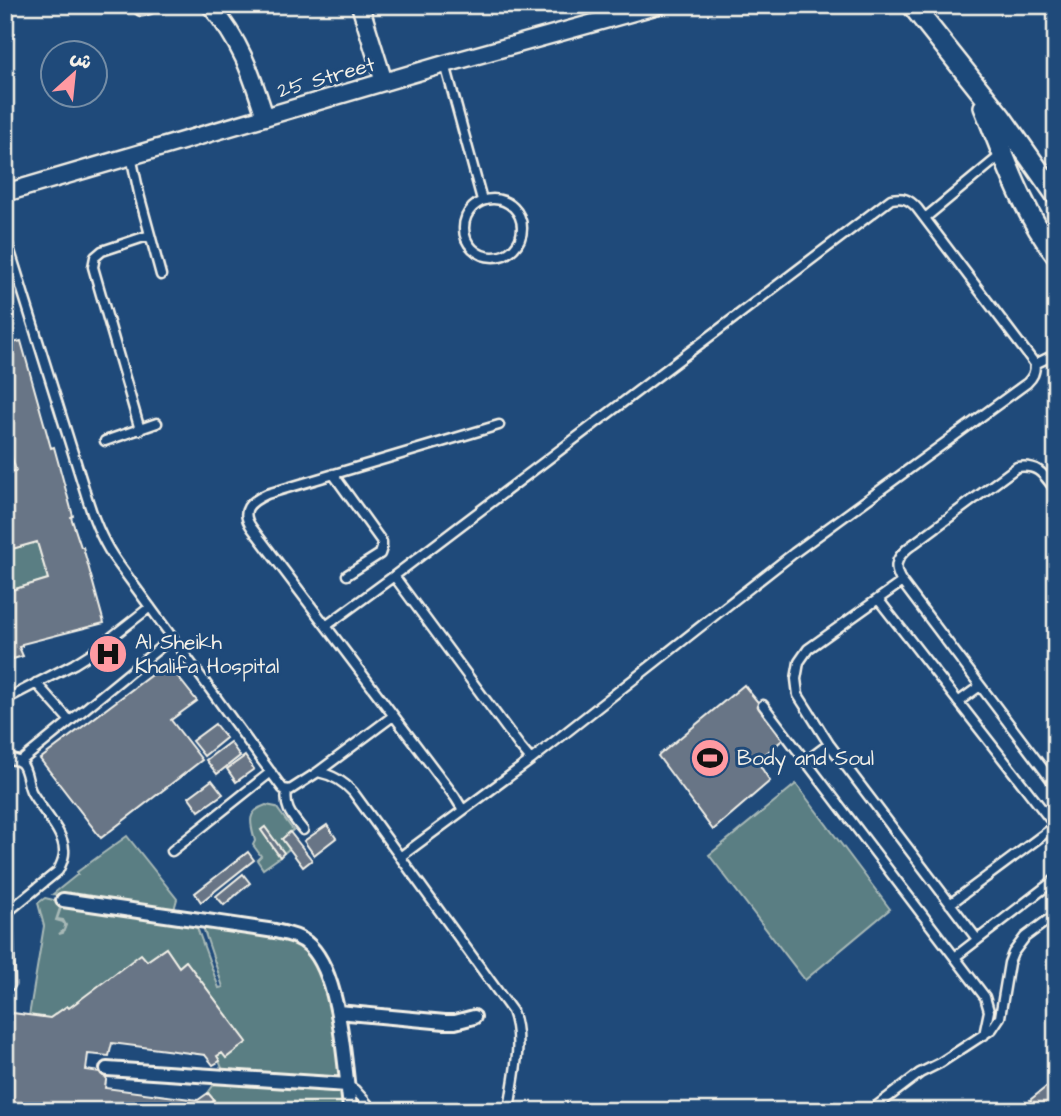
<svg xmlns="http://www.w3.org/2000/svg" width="1061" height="1116" font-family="'Architects Daughter','Playpen Sans Arabic',sans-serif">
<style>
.green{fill:#5a7e83;stroke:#a7b8b6;stroke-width:2}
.building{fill:#677586;stroke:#f4f1e8;stroke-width:2}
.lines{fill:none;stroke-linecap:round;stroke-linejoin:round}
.service-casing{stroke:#f4f1e8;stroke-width:13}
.pedestrian-casing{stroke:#f4f1e8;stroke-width:18}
.minor-casing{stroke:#f4f1e8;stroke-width:21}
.tertiary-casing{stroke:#f4f1e8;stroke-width:24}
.service{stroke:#1f4a7a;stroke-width:8}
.pedestrian{stroke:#1f4a7a;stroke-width:12}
.minor{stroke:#1f4a7a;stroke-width:16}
.tertiary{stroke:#1f4a7a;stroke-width:19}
.labels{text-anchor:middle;stroke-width:6;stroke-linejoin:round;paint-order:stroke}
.street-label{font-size:21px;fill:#f4f1e8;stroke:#1f4a7a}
.poi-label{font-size:21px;fill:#f4f1e8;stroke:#1f4a7a;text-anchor:start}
</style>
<rect width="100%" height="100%" fill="#1f4a7a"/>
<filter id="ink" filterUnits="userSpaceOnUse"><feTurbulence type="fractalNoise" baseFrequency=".0143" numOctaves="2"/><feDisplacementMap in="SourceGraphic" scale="14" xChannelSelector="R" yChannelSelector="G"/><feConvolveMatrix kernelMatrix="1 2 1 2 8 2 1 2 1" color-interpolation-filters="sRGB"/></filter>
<g filter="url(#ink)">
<path class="green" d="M37,542L48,579L12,590L5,569V551Z
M796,784L890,909L805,980L709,855Z
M266,805L276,807L293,830L282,839L289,849L284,853L265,827L261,830L280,857L263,869L257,860L261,856L253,845L255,841C251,825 245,812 266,805Z
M127,836L177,899L173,913L53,894L78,874L77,872Z
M45,898L62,902L56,920L63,922L65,926L64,930L59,934L63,933L66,925L63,920L57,919L63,902L195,922L219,988L223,987L202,924L285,936L308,947L332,994L341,1073L336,1079L224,1073L217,1056L246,1041L186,961L179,967L166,948L147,961L69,1008L67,1006L50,1018L29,1016L44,926L38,903Z
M217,1080L341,1090L343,1093L346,1111H226L214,1109L211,1104L214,1100L208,1093Z"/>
<path class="building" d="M21,341L51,448L54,447L73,516L71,517L81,547H83L104,623L22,644V646L19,647L23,656L13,659L9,650L5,652V569L12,590L48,579L37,542L5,551V474L16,471L5,435V345Z
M167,663L197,701L171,720L202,760L101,838L40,759Z
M744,685L786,737L757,761L770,781L713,830L658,756Z
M215,724L226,738L204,756L192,741Z
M230,742L240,756L217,774L206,760Z
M245,756L254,769L236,782L227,769Z
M212,780L223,794L199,811L189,797Z
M327,825L336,838L314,855L304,841Z
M265,827L284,853L280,857L261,830Z
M290,832L312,860L303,867L282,839Z
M248,852L254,860L201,902L195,893Z
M243,874L250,883L224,905L216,896Z
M166,948L179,967L186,961L247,1042L226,1058L222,1053L217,1056L220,1061L213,1065L205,1055L112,1043L109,1056L88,1054L86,1070L107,1073L105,1088L198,1100L208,1093L214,1100L211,1104L214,1109L221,1104L226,1111H5V1012L50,1018L67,1006L69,1008L141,954L147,961Z
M1056,1079V1111H1039L1030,1100Z"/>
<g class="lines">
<g class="service-casing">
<path id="service" d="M445,64L482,200
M131,156L140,198L161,275
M464 228a29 29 0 1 1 58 0a29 29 0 1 1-58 0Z
M925,218L1001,155
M5,235L88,501C95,523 103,543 117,562L283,789L290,790L318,772L393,716
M1035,364L1056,354
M140,430L93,267L95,257L102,251L150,235
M105,441L157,423
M333,474L382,542V548L380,554L347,575
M1056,491C1044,475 1039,464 1017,467L908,548C895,559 893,568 902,582L1056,786
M394,576L521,748L531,760
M902,582L808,649L799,662L796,679L798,695L807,709L829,744L977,939
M878,599L1056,827
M326,626L394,576L891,199C903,197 909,199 917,208L1035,364C1035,373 1033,377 1027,383L794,553L531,760L400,857
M36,683L70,721
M8,698L74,664L90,654L150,607
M958,702L980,686
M763,705L985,997L989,1011L984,1035
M5,759C11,759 16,759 21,763C28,770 27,785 32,793C41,809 64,832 64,850C65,858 61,864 58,871L5,914
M20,762L173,637
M805,762L829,744
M318,772C333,775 343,781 353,792L512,1011C524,1043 513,1078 509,1111
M287,791C284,809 292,816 303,830
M463,810L455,797L252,528C239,510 250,502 267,494L499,425
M172,851L271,772
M950,904L1055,826
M8,912L10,985
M955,957L1056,879
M347,1085L355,1090L374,1111
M870,1111L920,1073L940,1063L992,1029L1000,1017L1009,963L1013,953L1025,937L1056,914"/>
</g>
<g class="pedestrian-casing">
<path id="pedestrian" d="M63,900L275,931C288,934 300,936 310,946C341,977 344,1063 350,1107L349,1111
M338,1012L445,1022H455L474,1017
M107,1069L347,1085"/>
</g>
<g class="minor-casing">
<path id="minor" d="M210,5C241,42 251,72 265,117
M360,5L384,82
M142,7L149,5
M5,193L445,64L659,5"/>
</g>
<g class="tertiary-casing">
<path id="tertiary" d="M912,5L1001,117L1056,195
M984,107C1005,158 1022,211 1056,255"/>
</g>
<use href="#service" class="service"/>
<use href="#pedestrian" class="pedestrian"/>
<use href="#minor" class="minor"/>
<use href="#tertiary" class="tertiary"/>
</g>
</g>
<defs>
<g id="hospital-disc" transform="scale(2.0125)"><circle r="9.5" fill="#ff9aa2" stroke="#1f4a7a"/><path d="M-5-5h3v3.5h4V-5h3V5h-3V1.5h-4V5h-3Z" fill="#111"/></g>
<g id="stadium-disc" transform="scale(2.0125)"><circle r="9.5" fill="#ff9aa2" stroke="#1f4a7a"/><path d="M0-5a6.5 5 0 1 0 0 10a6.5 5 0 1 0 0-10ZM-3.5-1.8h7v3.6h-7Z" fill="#111"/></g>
</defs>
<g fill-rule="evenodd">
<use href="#hospital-disc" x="108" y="654"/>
<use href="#stadium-disc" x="710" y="758"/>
</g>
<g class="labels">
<g class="street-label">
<text transform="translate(326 77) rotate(-16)" y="7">25 Street</text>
</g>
<g class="poi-label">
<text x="135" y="649">Al Sheikh<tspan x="135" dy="24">Khalifa Hospital</tspan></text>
<text x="737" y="765">Body and Soul</text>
</g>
</g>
<rect width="1061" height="1116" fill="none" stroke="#1f4a7a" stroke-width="28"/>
<rect x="14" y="14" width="1033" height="1088" fill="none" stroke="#f4f1e8" stroke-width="2.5" filter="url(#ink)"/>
<g transform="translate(74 74) rotate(27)"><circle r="33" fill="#1f4a7a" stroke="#748da6" stroke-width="2"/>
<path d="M0-5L12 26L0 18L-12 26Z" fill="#ff9aa2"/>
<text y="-10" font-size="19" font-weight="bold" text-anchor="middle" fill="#f4f1e8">ش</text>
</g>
</svg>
